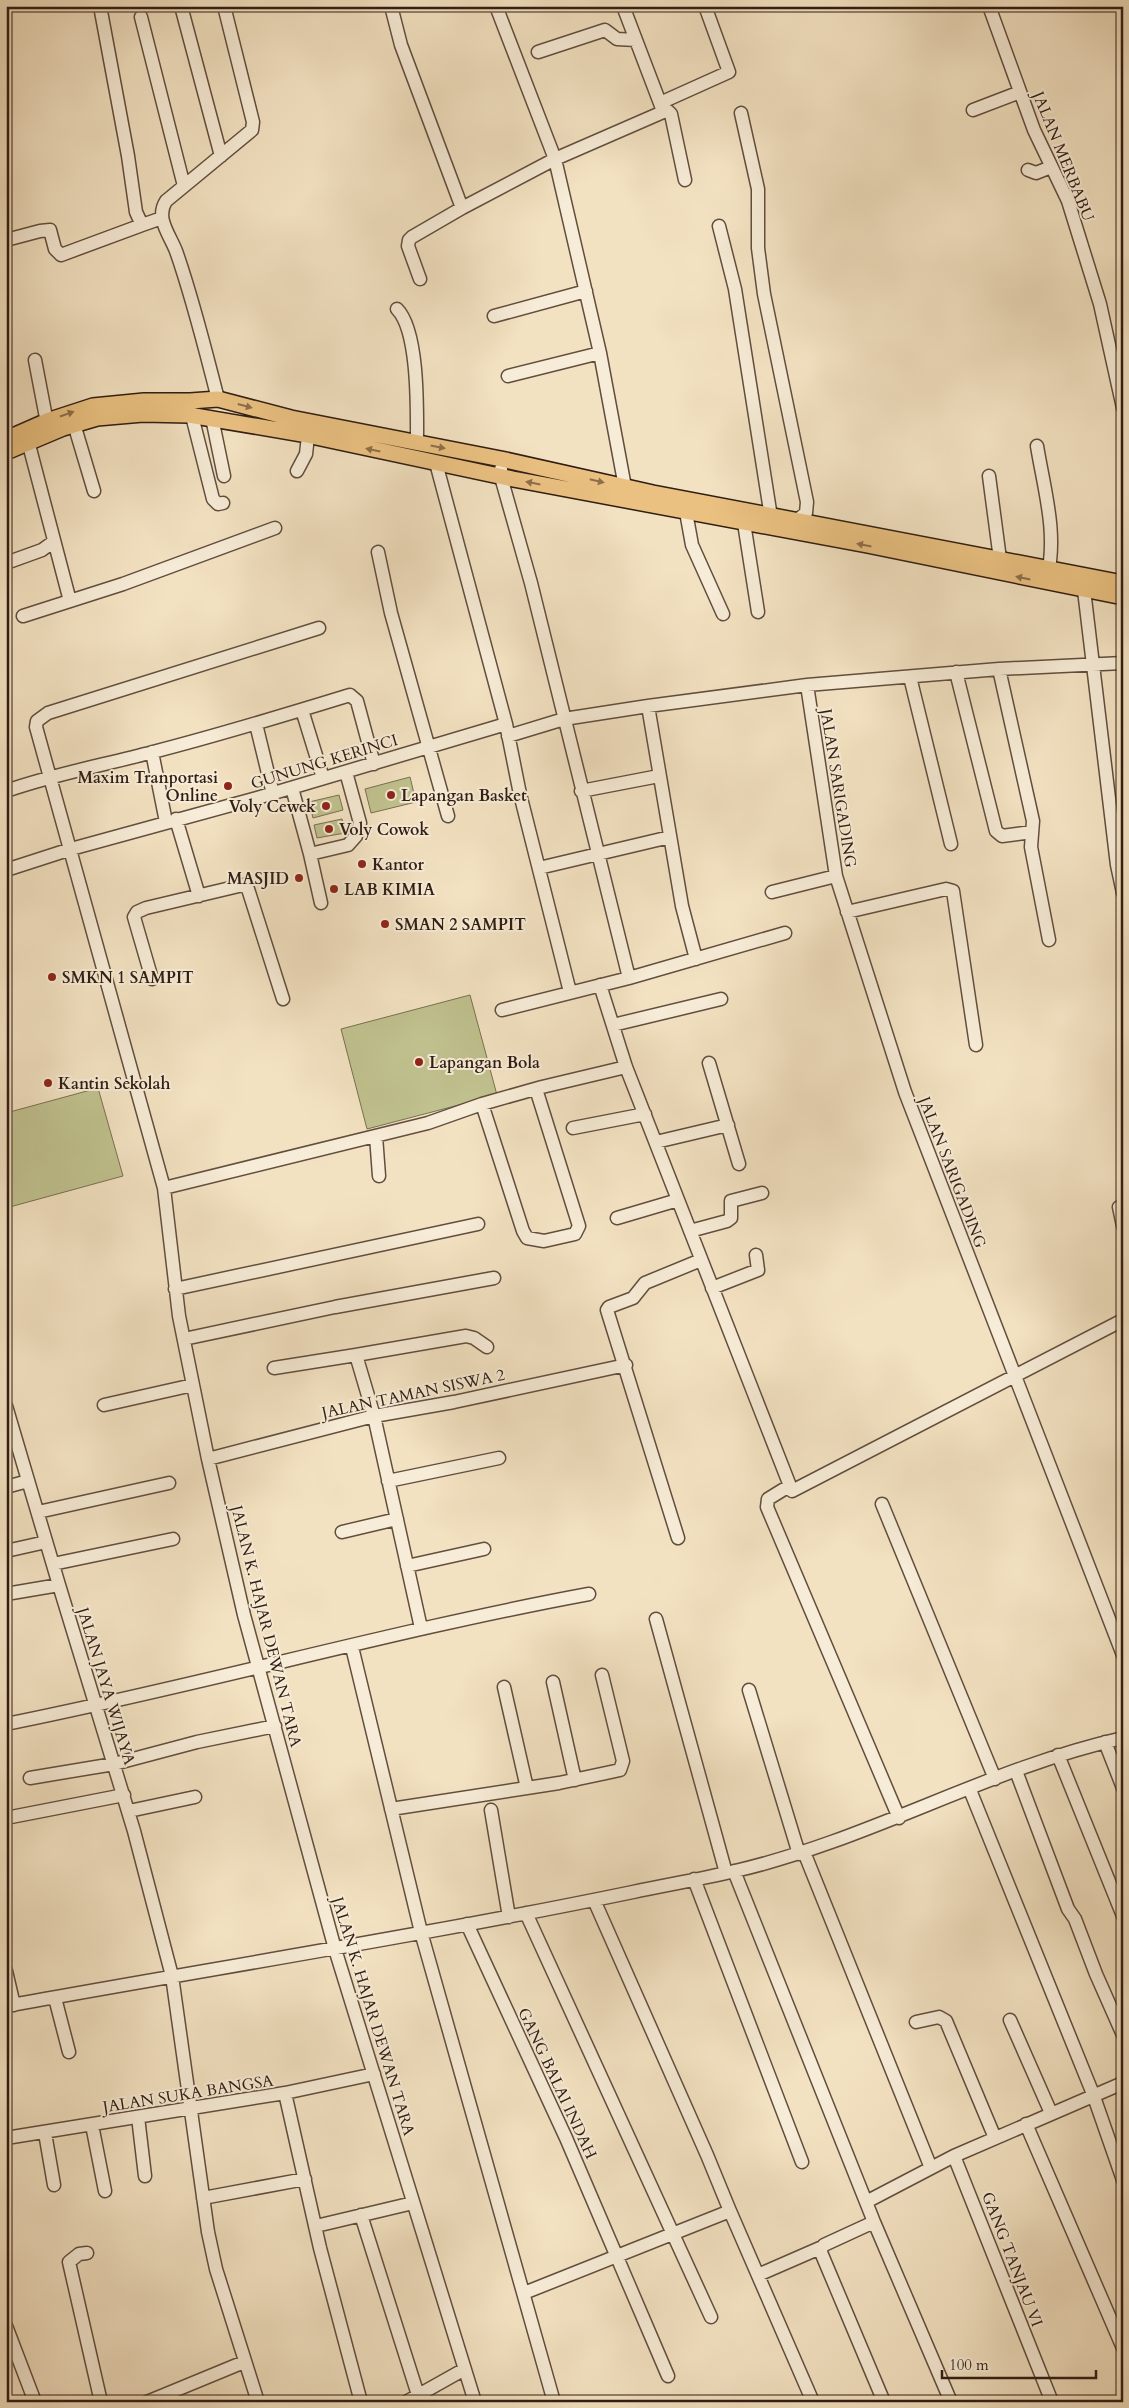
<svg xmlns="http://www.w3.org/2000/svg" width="1129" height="2408" font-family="Cardo,serif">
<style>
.pitch{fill:#c0c28f;stroke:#787051}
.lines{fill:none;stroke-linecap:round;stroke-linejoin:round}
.minor-casing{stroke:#614e3f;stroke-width:15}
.major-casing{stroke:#301d13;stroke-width:18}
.minor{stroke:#f7ecd7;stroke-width:12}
.major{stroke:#eac181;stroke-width:15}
.oneway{fill:#8d6f4a}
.poi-dot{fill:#8f2418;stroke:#f7ecd7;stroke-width:2}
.labels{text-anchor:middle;stroke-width:4;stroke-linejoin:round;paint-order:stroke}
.street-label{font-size:16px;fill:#301d13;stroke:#f7ecd7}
.poi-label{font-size:16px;font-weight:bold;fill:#301d13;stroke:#f7ecd7;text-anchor:start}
</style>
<rect width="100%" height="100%" fill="#f3e2c2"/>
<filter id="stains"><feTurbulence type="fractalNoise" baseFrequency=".004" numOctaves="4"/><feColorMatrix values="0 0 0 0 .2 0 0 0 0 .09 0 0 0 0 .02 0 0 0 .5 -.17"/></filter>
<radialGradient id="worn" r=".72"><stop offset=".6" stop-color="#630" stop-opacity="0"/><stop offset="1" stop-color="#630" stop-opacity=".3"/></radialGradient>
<path class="pitch" d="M410,777L416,802L371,813L365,789Z
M339,795L343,810L313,818L309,802Z
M342,819L345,833L317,838L314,825Z
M470,995L497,1095L367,1129L341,1029Z
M98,1088L123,1176L6,1208V1113Z"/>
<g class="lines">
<g class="minor-casing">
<path id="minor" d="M100,6L128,156L136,212L142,225L162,218
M181,6L221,156
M391,6L401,45L462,208
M496,6L555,159L600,353L625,487
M623,6L663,111
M989,6L1034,130L1068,201L1100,304L1123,408
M141,17L184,186
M538,52L605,30L617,39L636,40
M660,103L729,72L705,6
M973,110L1020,92
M741,113L758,189V248L764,294L807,502L806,513L796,521
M1028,170L1036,173L1051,167
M719,226L735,289L771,517
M6,240L40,231L50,230L55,249L61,255L142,225
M420,279L408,246L409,240L412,237L462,208L555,159L663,112L668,111L671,114L685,180
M397,309C419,331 417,411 417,443
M494,316L586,291
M35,360L48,428
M508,376L600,353
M218,399C205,349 193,299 176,251C170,235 155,218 166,201L252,130L253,122L224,6
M192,416L213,499L218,504L223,503
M212,418L224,476
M74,424L94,491
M28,441L70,601
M1037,446C1044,489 1058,534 1047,578
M436,463L506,724L520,794L570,992
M501,469V477L531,583L629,978
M297,471L306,454L308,436
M989,476L1000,559
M686,512L692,545L723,614
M744,523L758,612
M378,552L391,613L448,816
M6,563L42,550L53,542
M1084,590L1117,865L1123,893
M23,616L123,584L275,528
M319,628L48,713L37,721L36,727L164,1188L179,1316L208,1459L244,1615L335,1949L475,2402
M999,669L1033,821L1031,847L1049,940
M956,672L996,831L1002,836L1032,832
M910,677L951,844
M807,685L836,876L905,1092L1123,1655
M648,706L682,906L696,959
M302,710L323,778
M256,724L273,794
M508,736L564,719L648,706L807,685L999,669L1123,663
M152,752L166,822
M292,788L310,854
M6,791C54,774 104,765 153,752C219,735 285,715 350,695L357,701L374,764
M581,791L659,776
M176,819L199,896
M539,868L670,837
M6,870L71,849L257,798L506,724
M772,892L836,876
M321,903L310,854L348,845L356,836L360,823L346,772
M847,912L946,889L953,891L976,1045
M152,979L134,917L137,912L146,908L243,885L248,889L283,999
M600,985L626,1067L792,1491L1123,1320
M502,1010L629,978L785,933
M613,1025L721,999
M709,1063L739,1164
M482,1104L523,1231L527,1238L544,1241L575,1234L579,1226L536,1089
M573,1128L645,1114
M376,1136L379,1176
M656,1142L728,1125
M164,1188L428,1123L482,1104L542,1087L626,1067
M1119,1207L1123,1226
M617,1218L678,1200
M690,1231L727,1221L731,1218V1201L762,1193
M712,1288L758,1270L756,1255
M175,1289L478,1224
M184,1339L335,1307L494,1278
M274,1368L356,1355
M104,1405L193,1385
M6,1406L59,1585L134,1831L172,1976L208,2232L216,2269L258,2402
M208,1459L374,1416L454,1402L626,1365
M388,1481L499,1458
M789,1486L768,1499L767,1507L899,1818
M6,1487L28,1481
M882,1504L995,1779
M38,1512L169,1483
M342,1532L397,1519
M678,1538L607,1310L609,1307L633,1298L645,1283L701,1260
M6,1551L46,1542
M53,1564L173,1539
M407,1566L484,1549
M6,1594L59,1585
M656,1619L726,1873
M421,1628L374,1416L356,1355L466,1336L474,1338L487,1347
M352,1647L421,1932L554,2402
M553,1682L575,1780
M504,1687L527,1788
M749,1690L799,1854
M6,1724C202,1685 394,1630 589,1594
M1105,1742L1123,1788
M1058,1755L1123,1916
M1016,1771L1068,1909L1075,1919L1096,1974L1123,2035
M30,1778L114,1764L197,1742L275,1726
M970,1790L1093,2094L1123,2180
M391,1809L559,1783L620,1770L623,1761L602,1675
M491,1810L509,1917
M129,1811L195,1797
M6,1818L124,1795
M804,1852L931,2168
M734,1871L874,2222L951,2402
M694,1879L802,2162
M526,1913L711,2317
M467,1924L566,2138L668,2376
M6,1971L14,2005
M55,1998L69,2052
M6,2006C215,1968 425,1935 633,1892C666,1885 701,1879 735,1871C869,1840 989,1768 1123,1738
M1010,2020L1051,2113
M916,2022L939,2017L946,2021L995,2138
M285,2093L320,2248L361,2402
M138,2117L145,2176
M1026,2124L1123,2348
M92,2125L105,2191
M45,2133L54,2185
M6,2138L285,2093L374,2074
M954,2156L1052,2402
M203,2198L305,2179
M866,2202L954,2156L1123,2083
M730,2211L813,2402
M361,2215L418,2395
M874,2222L824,2245L820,2250L884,2402
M316,2226L413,2203
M87,2253L79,2254L69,2262L101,2402
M758,2275L820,2248
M524,2293L730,2211L707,2155L594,1900
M6,2326L35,2402
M147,2402L244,2362
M406,2402L463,2370
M1119,2402L1123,2400"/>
</g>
<g class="major-casing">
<path id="major" d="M6,439L47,421L93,406L144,401H190L218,399L291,418L501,459L653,493L1123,583
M6,452L63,428L97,418L143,414L189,415L302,434L513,479L867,545L1123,597"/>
</g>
<use href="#minor" class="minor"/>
<use href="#major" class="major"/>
</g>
<defs><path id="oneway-solid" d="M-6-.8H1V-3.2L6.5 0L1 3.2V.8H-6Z" transform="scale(1.25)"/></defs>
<g class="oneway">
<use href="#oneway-solid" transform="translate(245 406) rotate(15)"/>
<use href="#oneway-solid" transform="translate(67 414) rotate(-19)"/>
<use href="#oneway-solid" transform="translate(438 447) rotate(11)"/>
<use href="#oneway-solid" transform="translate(373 450) rotate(-168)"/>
<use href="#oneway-solid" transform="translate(597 481) rotate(13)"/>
<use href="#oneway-solid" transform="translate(533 483) rotate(-169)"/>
<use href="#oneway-solid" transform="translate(864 545) rotate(-169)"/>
<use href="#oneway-solid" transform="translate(1023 578) rotate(-168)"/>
</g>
<g class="poi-dot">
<circle cx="228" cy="786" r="5"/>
<circle cx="391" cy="795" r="5"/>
<circle cx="326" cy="806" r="5"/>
<circle cx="329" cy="829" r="5"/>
<circle cx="362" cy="864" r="5"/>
<circle cx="299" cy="878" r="5"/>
<circle cx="334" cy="889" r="5"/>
<circle cx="385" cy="924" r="5"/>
<circle cx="52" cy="977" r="5"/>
<circle cx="419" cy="1062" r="5"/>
<circle cx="48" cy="1083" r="5"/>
</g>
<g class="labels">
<g class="street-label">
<text transform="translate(1064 156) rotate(68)" y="6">JALAN MERBABU</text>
<text transform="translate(324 761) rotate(-17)" y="6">GUNUNG KERINCI</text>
<text transform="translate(839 788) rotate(81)" y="6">JALAN SARIGADING</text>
<text transform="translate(953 1172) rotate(69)" y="6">JALAN SARIGADING</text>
<text transform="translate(413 1393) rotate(-12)" y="6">JALAN TAMAN SISWA 2</text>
<text transform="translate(267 1626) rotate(76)" y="6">JALAN K. HAJAR DEWAN TARA</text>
<text transform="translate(107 1686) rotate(73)" y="6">JALAN JAYA WIJAYA</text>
<text transform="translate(374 2016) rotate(73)" y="6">JALAN K. HAJAR DEWAN TARA</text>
<text transform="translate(558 2083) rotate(65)" y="6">GANG BALAI INDAH</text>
<text transform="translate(188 2093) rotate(-9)" y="6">JALAN SUKA BANGSA</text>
<text transform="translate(1013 2259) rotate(69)" y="6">GANG TANJAU VI</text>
</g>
<g class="poi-label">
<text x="218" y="783" text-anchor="end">Maxim Tranportasi<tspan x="218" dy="18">Online</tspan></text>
<text x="401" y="801">Lapangan Basket</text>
<text x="316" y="812" text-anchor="end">Voly Cewek</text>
<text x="339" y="835">Voly Cowok</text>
<text x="372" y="870">Kantor</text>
<text x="289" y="884" text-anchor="end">MASJID</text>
<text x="344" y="895">LAB KIMIA</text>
<text x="395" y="930">SMAN 2 SAMPIT</text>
<text x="62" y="983">SMKN 1 SAMPIT</text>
<text x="429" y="1068">Lapangan Bola</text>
<text x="58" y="1089">Kantin Sekolah</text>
</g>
</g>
<rect width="1129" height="2408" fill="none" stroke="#f3e2c2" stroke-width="25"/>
<rect x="8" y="8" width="1114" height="2393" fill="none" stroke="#301d13" stroke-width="2.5"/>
<rect x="12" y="12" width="1104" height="2383" fill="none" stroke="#301d13"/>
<path d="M942 2370v8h154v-8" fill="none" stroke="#301d13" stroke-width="2.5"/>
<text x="949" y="2370" font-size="15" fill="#301d13" stroke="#f7ecd7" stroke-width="4" paint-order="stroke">100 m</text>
<rect width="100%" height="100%" filter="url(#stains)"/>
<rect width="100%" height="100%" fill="url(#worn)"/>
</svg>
